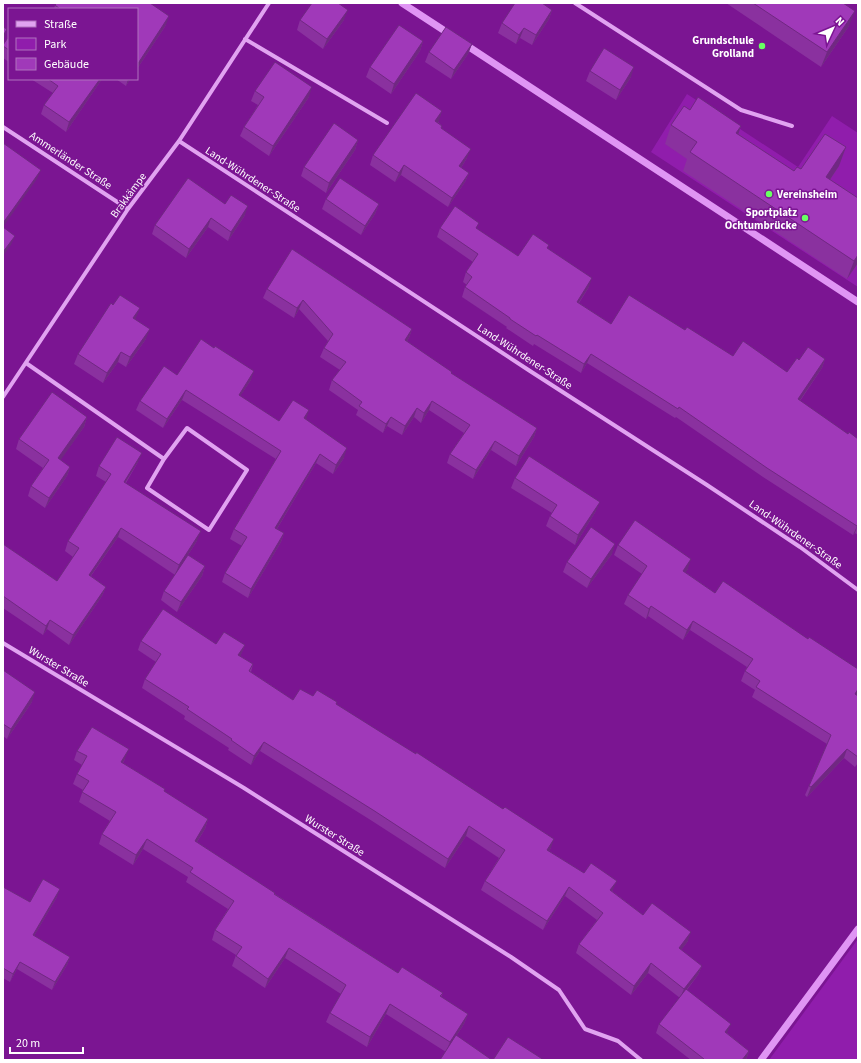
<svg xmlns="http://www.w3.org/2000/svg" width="861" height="1063" font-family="'Source Sans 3',sans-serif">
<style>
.green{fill:#901dac}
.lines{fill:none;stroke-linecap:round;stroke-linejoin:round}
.stream{stroke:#e095f4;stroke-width:7}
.minor{stroke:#e1a3f1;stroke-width:4}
.wall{fill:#8a319f}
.shaded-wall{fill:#702882}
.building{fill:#a039b9;stroke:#702882}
.poi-dot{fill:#69ff63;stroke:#7b1592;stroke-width:1.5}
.labels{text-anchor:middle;stroke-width:3;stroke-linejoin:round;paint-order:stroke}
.poi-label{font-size:11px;font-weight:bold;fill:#fff;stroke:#7b1592;text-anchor:end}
.street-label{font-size:11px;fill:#fff;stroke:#7b1592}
</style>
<rect width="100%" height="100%" fill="#7b1592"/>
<path class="green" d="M687,94L798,167L832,116L858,133V287L651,152Z
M858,939V1060H769Z"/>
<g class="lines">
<path class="stream" d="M402,3L451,35
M463,43L858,302
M761,1060L858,929"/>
<path class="minor" d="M575,3L741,110L792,126
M245,39L387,123
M3,127L128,209
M179,141L530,371L707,485L800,547L858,590
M26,363L164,459L147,488L209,530L247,470L187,428L164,459
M3,397L128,209L179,141L269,3
M3,643L244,788L511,957L559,990L585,1029L618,1041L641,1060"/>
</g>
<path class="wall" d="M726,3H843L849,26L821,67Z
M151,4L166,25L137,69V9H54L55,5Z
M552,10L549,19L532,45L520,38L516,44L498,33L502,23Z
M300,20H344L323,49L297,30Z
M9,36V62L3,58V45Z
M423,41L420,51L391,94L366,77L370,67Z
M472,44L468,54L451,79L425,62L429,52Z
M590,71L631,77L616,100L586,81Z
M31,79H102L66,132L41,114L44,105L53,93Z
M116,79H130L126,86Z
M255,91L309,97L269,156L240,136L244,127L258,105L251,101Z
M690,110L741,126L738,134L794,171L801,169L839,166L830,180L858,263L847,279L683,171L687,159L665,144L671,125Z
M439,121L438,122L442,126L441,129L467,158L461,168L469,173L465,182L448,207L401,175L395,182L370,165L373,155Z
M358,140L355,150L326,193L301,176L304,167Z
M326,199L379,204L375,214L361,235L322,209Z
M225,204L245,215L228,241L208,227L186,258L152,234L155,225Z
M440,228L477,229L518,256L548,249L589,287L579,303L611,324L685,330L733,356L787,372L799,360L825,359L822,368L800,401L848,434L858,439V535L855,533L853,535L763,477L676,417L675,418L587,363L581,373L534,344L533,346L506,328L507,327L462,297L465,287L467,285L463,282L466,272L473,262L437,237Z
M267,289L412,329L409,338L407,341L452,374L537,428L534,437L516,466L491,450L473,479L447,463L450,454L464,433L429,410L421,423L414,417L402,435L387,426L383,433L356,415L358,410L329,390L332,380L340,370L320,357L324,348L328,341L299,309L294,318L263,298Z
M136,318L135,319L146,339L126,367L118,362L103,383L74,364L78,354Z
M177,375L251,380L240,396L279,421L306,420L344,458L333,474L316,463L277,529L284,533L281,542L248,598L222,582L225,573L242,546L230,539L234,529L276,459L182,400L163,428L136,410L140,401Z
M87,417L84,427L60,460L70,467L67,476L45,508L28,496L31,486L43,468L16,449L19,439Z
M138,462L126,483L197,541L188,555L205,566L202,576L177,612L161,600L164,591L175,575L118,537L91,576L106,587L102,596L69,645L47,629L43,635L3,608V544L57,581L73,557L65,551L68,541L106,482L96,476L99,466Z
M515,478L596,511L575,545L546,526L550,516L552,513L511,488Z
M618,545L688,569L685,572L715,593L808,639L858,669V693L857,695L858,696V763L855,767L844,758L807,797L805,795L827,744L752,697L755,690L741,681L745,671L747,667L690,630L683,640L648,616L646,619L624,604L628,595L642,574L614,555Z
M612,554L587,588L563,572L567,562Z
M141,641L245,645L240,656L253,664L251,672L293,700L313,696L336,704L551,848L549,851L584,873L613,890L612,891L643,915L688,941L681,950L702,966L698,975L687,990L727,1033L749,1051L746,1060H691L656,1033L659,1024L680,998L648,973L631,995L576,953L579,944L597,920L565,896L543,930L481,890L485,881L499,858L466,836L445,868L369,819L260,751L251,765L228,750L229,748L184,719L185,716L142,688L145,679L156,662L138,650Z
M3,670L32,702L7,739L3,736Z
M77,751L125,759L123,763L165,789L164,791L208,819L205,829L197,842L275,894L398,973L443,993L441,997L468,1014L464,1024L446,1052L386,1014L367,1047L326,1022L330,1013L341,994L285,958L265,988L232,966L236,955L212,940L215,930L228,909L186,882L188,877L143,849L133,865L99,844L102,834L110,821L79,802L83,790L73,784L77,774L82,765L74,760Z
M3,887L30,902L57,897L34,936L70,957L67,965L52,990L17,969L10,982L3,978Z"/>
<path class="shaded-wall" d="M348,10L344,20L323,49L327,39Z
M552,10L549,19L532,45L536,35Z
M855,11L849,26L821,67L827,52Z
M169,16L166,25L137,69V65Z
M524,28L520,38L516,44L519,35Z
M7,29L4,39L3,40V36Z
M423,41L420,51L391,94L394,84Z
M472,44L468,54L451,79L454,70Z
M634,67L631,77L616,100L620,90Z
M100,79H102L66,132L69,122Z
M128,79H130L126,86Z
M312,87L309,97L269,156L273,146Z
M442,111L439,121L432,130L435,121Z
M741,126L735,144L736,133Z
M358,140L355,150L326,193L329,183Z
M846,147L839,166L819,196L826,177Z
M471,149L467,158L456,176L459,166Z
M404,165L401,175L395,182L399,173Z
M41,170L37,179L3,227V223Z
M469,173L465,182L448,207L452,198Z
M379,204L375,214L361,235L365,226Z
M248,206L245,215L228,241L231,232Z
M211,218L208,227L186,258L189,249Z
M15,236L11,245L3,256V252Z
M858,255V263L847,279L854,261Z
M592,278L589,287L573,311L577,302Z
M303,300L299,309L294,318L297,308Z
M140,308L136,318L130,328L133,318Z
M150,329L146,339L126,367L130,357Z
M412,329L409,338L401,349L405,340Z
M121,352L118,362L103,383L107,373Z
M591,354L587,363L581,373L584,364Z
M825,359L822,368L794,409L798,399Z
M254,371L251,380L235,404L239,395Z
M186,390L182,400L163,428L167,419Z
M432,401L429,410L421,423L424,413Z
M417,408L414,417L402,435L405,426Z
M309,410L306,420L304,418Z
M87,417L84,427L55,468L58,458Z
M391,417L387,426L383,433L386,424Z
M537,428L534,437L516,466L519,456Z
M495,441L491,450L473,479L476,470Z
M347,448L344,458L333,474L336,465Z
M142,453L138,462L120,491L124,482Z
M320,454L316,463L272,537L275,528Z
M70,467L67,476L45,508L49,498Z
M600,502L596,511L575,545L578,535Z
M858,524L855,533L853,535L857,526Z
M121,528L118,537L85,584L89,575Z
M201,531L197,541L175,575L179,565Z
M284,533L281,542L248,598L251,589Z
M615,544L612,554L587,588L591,579Z
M691,559L688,569L680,581L683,571Z
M205,566L202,576L177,612L181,602Z
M106,587L102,596L69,645L73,635Z
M651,606L648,616L646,619L649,609Z
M50,620L47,629L43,635L46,626Z
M693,621L690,630L683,640L687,630Z
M245,645L241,655L235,664L238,655Z
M858,689V693L851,703L855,694Z
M35,692L32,702L7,739L11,729Z
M264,742L260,751L251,765L254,756Z
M129,749L125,759L118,771L121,762Z
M847,749L844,758L807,797L811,787Z
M208,819L205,829L191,851L195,841Z
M469,826L466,836L445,868L448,859Z
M147,839L143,849L133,865L136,855Z
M554,839L551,848L544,859L547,850Z
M617,881L613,890L607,899L610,890Z
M569,887L565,896L543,930L547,921Z
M60,889L57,897L30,943L33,935Z
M691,932L688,941L676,957L679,948Z
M289,948L285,958L265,988L268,979Z
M70,957L67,965L52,990L55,982Z
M20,962L17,969L10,982L13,974Z
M651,963L648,973L631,995L634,986Z
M702,966L698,975L680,998L684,989Z
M390,1004L386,1014L367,1047L370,1037Z
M468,1014L464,1024L446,1052L450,1042Z
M731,1024L727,1033L721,1041L725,1032Z
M749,1051L746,1060H742Z"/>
<path class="building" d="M57,3H150L169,16L137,65V9H60L55,5Z
M312,3H338L348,10L327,39L300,20Z
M515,3H542L552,10L536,35L524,28L519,35L502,23Z
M753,3H843L855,11L827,52Z
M399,25L423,41L394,84L370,67Z
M3,27L7,29L3,36Z
M446,27L472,44L454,70L429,52Z
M9,36V50L3,46V45Z
M604,48L634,67L620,90L590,71Z
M275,62L312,87L273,146L244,127L264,97L255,91Z
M48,79H100L69,122L44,105L58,86Z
M416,93L442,111L435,121L442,126L441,128L471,149L459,166L469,173L452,198L404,165L399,173L373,155Z
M698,97L741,126L736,133L794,171L797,167L801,169L825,134L846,147L826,177L858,198V255L854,261L690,152L697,142L671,125L684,106L690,110Z
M334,123L358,140L329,183L304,167Z
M3,143L41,170L3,223Z
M188,178L225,204L231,195L248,206L231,232L211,218L189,249L155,225Z
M340,178L379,204L365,226L326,199Z
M455,206L479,223L476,228L518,256L533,234L549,245L547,248L592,278L577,302L611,324L629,295L685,330L687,327L733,356L743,341L787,372L797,358L799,360L808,347L825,359L798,399L848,434L849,432L858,439V524L857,526L767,468L679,407L678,409L591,354L584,364L537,335L536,336L510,319V318L465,287L472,277L466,272L478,254L440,228Z
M3,227L15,236L3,252Z
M292,249L412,329L405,340L452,372L451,373L537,428L519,456L495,441L476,470L450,454L470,425L432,401L424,413L417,408L405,426L391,417L386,424L359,406L362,402L332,380L346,362L324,348L333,334L303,300L297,308L267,289Z
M120,295L140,308L133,318L150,329L130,357L121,352L107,373L78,354L111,303L113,305Z
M201,339L214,348L215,346L254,371L239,395L279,421L293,400L309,410L304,418L347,448L336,465L320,454L275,528L284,533L251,589L225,573L247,537L234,529L281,451L186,390L167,419L140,401L164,366L177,375Z
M52,392L87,417L58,458L70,467L49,498L31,486L49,460L19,439Z
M117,437L142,453L124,482L201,531L179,565L121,528L89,575L106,587L73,635L50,620L46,626L3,596V544L57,581L79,548L68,541L111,474L99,466Z
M529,456L600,502L578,535L550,516L557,505L515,478Z
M635,520L691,559L683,571L715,593L723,581L808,639L809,637L858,669V689L855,694L858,696V757L847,749L811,787L809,786L831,735L756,687L760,681L745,671L753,659L693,621L687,630L651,606L649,609L628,595L647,566L618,545Z
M591,527L615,544L591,579L567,562Z
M188,555L205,566L181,602L164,591Z
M163,609L216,644L224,632L245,645L238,655L253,664L249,671L293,700L300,689L313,696L317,690L337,702L336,704L379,731L416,754V752L503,809L505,807L554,839L547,850L584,873L591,863L617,881L610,890L643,915L652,903L691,932L679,948L702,966L684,989L651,963L634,986L579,944L603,913L569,887L547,921L485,881L505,850L469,826L448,859L373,810L264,742L254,756L231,740L232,739L187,709L189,707L145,679L161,654L141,641Z
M3,670L35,692L11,729L3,724Z
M92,727L129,749L121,762L165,789L164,791L208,819L195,841L275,893L274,894L398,973L402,967L443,993L440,996L468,1014L450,1042L390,1004L370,1037L330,1013L346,985L289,948L268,979L236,956L242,947L215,930L234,901L190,872L193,868L147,839L136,855L102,834L116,812L82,792L89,781L77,774L87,756L77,751Z
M43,879L60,889L33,935L70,957L55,982L20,962L13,974L3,968V887L30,902Z
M686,989L731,1024L725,1032L749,1051L742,1060H703L704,1059L659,1024Z
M456,1035L492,1060H440Z
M508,1037L544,1060H493Z"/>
<g class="poi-dot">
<circle cx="762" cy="46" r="4"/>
<circle cx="769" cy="194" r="4"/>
<circle cx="805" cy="218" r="4"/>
</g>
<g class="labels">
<g class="poi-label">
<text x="754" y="44">Grundschule<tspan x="754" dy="13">Grolland</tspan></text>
<text x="777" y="198" text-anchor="start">Vereinsheim</text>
<text x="797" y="216">Sportplatz<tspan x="797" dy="13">Ochtumbrücke</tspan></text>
</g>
<g class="street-label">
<text transform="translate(71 160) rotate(33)" y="4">Ammerländer Straße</text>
<text transform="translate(253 179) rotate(33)" y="4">Land-Wührdener-Straße</text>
<text transform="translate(128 195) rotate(-54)" y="4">Brakkämpe</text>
<text transform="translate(525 356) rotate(33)" y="4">Land-Wührdener-Straße</text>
<text transform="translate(796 534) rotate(35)" y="4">Land-Wührdener-Straße</text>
<text transform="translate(59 666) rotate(31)" y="4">Wurster Straße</text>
<text transform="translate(335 835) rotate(32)" y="4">Wurster Straße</text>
</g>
</g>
<rect width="861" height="1063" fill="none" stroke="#ffffff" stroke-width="8"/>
<rect x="8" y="8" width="130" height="72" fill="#7b1592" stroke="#b073be"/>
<rect x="16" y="21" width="20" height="6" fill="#e1a3f1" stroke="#b073be"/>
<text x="44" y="28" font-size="12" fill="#ffffff">Straße</text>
<rect x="16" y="38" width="20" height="12" fill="#901dac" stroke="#b073be"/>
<text x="44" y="48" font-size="12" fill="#ffffff">Park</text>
<rect x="16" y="58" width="20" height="12" fill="#a039b9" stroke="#b073be"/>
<text x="44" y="68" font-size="12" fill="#ffffff">Gebäude</text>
<g transform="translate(833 28) rotate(46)" stroke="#7b1592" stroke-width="3" paint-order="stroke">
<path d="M0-3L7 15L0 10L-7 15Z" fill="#ffffff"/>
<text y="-6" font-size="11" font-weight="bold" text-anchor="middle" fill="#ffffff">N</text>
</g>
<path d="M10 1047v6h73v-6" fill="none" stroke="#ffffff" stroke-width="2"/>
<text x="16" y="1047" font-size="12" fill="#ffffff" stroke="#7b1592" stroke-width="3" paint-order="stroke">20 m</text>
</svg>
